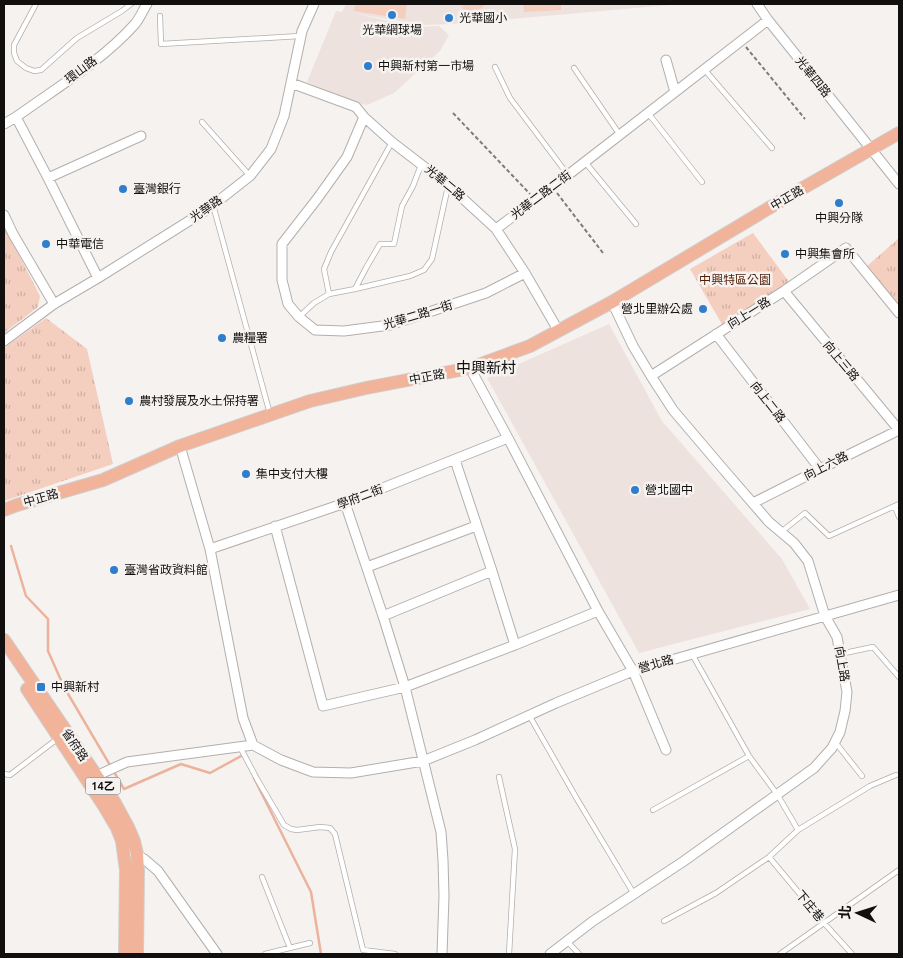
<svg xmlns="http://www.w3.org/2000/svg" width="903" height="958" font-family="Ubuntu,'Noto Sans TC',sans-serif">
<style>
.built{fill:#eee2de}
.park{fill:url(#park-tufts)}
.pitch{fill:#f4cebf}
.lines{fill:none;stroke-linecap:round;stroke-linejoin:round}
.stream{stroke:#ecb29b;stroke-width:2.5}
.lane-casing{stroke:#b2afad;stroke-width:6}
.street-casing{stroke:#b2afad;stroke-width:11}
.primary-casing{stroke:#cfcfcf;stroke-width:14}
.path{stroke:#7e7c7a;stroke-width:2;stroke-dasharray:4 2.5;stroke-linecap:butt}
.lane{stroke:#fff;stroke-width:4.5}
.street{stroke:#fff;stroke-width:9}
.primary{stroke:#f1b39a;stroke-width:12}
.poi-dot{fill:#2f7ecd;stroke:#f6f2f0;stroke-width:2}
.labels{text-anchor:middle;stroke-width:5;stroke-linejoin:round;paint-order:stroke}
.shield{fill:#f6f2f0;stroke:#565452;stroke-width:1}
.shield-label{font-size:11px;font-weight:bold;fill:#11100f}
.poi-label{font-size:12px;fill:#11100f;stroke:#f6f2f0;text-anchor:start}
.street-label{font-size:12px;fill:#11100f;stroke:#f6f2f0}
.park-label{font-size:12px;fill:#501d06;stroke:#f6f2f0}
.quarter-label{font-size:15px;fill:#11100f;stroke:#f6f2f0}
</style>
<defs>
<pattern id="park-tufts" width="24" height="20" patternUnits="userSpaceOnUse" patternTransform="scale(1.25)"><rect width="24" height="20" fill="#f4cebf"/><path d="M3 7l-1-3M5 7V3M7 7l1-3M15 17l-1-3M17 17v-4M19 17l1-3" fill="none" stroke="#d0b0a3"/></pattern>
</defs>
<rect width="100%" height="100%" fill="#f6f2f0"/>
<path class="built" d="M346,4H682L452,24L424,25L357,14L417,27L439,26L449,35L440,51L394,93L367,105L345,101L307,82L336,11L342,12Z
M609,324L662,421L782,559L810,609L639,653L487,378Z"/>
<path class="park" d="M4,226L40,296L38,307L4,333Z
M753,233L790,283L723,326L690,269Z
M899,238V308L866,267Z
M46,318L87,349L113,464L4,501V348Z"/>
<path class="pitch" d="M355,4H407L405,19L354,11Z
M455,4H486L471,17L462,8L464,6Z
M523,4H561V10L524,12Z"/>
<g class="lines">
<path class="stream" d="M11,546L26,596L48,619V651L64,687L124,789L181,764L210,773L243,755L244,757
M254,778L311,892L321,954"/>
<g class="lane-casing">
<path id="lane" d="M36,4L14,45V53L17,61L26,68L34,71L41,70L77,38L122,11L131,4
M160,16L161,44L300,36
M495,67L510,98L568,175
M574,68L620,135
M704,69L772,148
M648,113L702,182
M202,122L250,176
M585,162L636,224
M213,205L270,414
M355,289L366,268L380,244H394L402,206L413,186L421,165
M329,294L324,269L331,252L392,142
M299,317L314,303L329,294L355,289L410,276L424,270L432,259L448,186
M895,507L899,517
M781,532L805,513L829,536L899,504
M692,654L749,756L777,794L798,830
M840,654L873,647L899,677
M529,715L577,799L634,894
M835,742L862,776
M240,747L257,779L284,825L291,829L297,830L320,827L330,828L335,834L363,950L395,954
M4,774L10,775L57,739
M499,777L515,849L509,954
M653,810L749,756
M769,857L824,923L852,954
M262,877L290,948
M664,921L716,893L769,857L798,830L870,786L896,775
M567,941L579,954
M265,954L310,943
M780,954L899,870"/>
</g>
<g class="street-casing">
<path id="street" d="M757,4L768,20L899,184
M666,60L675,92
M291,83L356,107L364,117L392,142L448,185L496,229L525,273L558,330
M16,117L48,178L98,278
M364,117L347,157L317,199L282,244V280L288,304L299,317L315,330L344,331L390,325L486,293L525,273
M4,124L16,117C56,88 102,61 135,24C140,18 143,10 147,4
M48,178L141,136
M4,215L13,234L54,304
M496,229L568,175L768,20
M784,291L899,430
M716,334L820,469
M4,341L54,304L98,278L208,209L250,176L271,149L284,116L302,31L314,4
M470,368L508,438L598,611L633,671L666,750
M651,376L784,291L846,248L899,313
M180,446L210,549L243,718L253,745L281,760L313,772L351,773L423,761L475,740L556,703L633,671L899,595
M455,460L492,571L515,645
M345,503L383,616L405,687L441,832L443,860L444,896L442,954
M753,503L844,457L899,430
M275,526L323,706L405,687L515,645L598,611
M210,549L345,503L508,438
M367,567L476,526
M383,616L492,571
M96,776L127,762L253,745
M135,854L144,859L158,871L217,954
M550,954L593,921L684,861L814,768L832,748L840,732L845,711L847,692L837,637L825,616L808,561L794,543L769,522L724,470L673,410L651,376L633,346L612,302"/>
</g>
<g class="primary-casing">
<path id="primary" d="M4,510L17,505L103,480L180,446L310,401L366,388L470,368L530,346L612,302L789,196L899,133
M4,640L115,803L128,827L134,841L137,854L138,871L137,954
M27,689L104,806L117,828L122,841L126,870L125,954"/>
</g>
<path class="path" d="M746,47L805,119
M453,113L530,194
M557,193L603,253"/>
<use href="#lane" class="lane"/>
<use href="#street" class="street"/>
<use href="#primary" class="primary"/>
</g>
<g class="poi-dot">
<circle cx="392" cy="15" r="5"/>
<circle cx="449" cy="18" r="5"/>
<circle cx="368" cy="66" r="5"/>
<circle cx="123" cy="189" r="5"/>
<circle cx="839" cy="203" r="5"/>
<circle cx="46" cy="244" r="5"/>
<circle cx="785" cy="254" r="5"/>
<circle cx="703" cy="309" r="5"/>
<circle cx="222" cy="338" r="5"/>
<circle cx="129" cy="401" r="5"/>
<circle cx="246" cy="474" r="5"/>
<circle cx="635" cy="490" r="5"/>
<circle cx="114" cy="570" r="5"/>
<rect x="36" y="682" width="10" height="10" rx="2.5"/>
</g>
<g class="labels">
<rect class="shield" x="85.5" y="777.5" width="35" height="17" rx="4"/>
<g class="shield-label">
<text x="103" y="790">14乙</text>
</g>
<g class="poi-label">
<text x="459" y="22">光華國小</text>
<text x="392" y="34" text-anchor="middle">光華網球場</text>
<text x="378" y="70">中興新村第一市場</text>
<text x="133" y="193">臺灣銀行</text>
<text x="839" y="222" text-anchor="middle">中興分隊</text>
<text x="56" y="248">中華電信</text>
<text x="795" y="258">中興集會所</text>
<text x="693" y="313" text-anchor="end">營北里辦公處</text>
<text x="232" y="342">農糧署</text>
<text x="139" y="405">農村發展及水土保持署</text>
<text x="256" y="478">集中支付大樓</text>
<text x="645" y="494">營北國中</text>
<text x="124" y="574">臺灣省政資料館</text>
<text x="51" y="691">中興新村</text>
</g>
<g class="street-label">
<text transform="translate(81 70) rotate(-37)" y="4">環山路</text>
<text transform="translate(813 77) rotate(51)" y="4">光華四路</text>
<text transform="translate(445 183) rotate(40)" y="4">光華二路</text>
<text transform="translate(541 195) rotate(-37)" y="4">光華二路二街</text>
<text transform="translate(787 198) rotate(-30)" y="4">中正路</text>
<text transform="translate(206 209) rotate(-35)" y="4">光華路</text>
<text transform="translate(749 313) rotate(-32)" y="4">向上一路</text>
<text transform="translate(418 315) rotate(-17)" y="4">光華二路一街</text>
<text transform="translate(841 361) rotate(50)" y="4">向上三路</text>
<text transform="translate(427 377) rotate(-11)" y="4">中正路</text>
<text transform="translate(768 402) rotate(52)" y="4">向上二路</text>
<text transform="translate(826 466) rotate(-27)" y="4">向上六路</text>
<text transform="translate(360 497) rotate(-21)" y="4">學府二街</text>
<text transform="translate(41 498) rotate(-16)" y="4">中正路</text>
<text transform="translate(656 664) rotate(-16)" y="4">營北路</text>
<text transform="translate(842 664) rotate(80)" y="4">向上路</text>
<text transform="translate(75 745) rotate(56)" y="4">省府路</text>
<text transform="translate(810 906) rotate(50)" y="4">下庄巷</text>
</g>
<g class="park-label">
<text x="735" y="284">中興特區公園</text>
</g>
<g class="quarter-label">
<text x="486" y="373">中興新村</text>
</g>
</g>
<rect width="903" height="958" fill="none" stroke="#11100f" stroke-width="10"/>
<g transform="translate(858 913) rotate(274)" stroke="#f6f2f0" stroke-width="4" paint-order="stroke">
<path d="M0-4L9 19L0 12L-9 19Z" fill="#11100f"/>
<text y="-8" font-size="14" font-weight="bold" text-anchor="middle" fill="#11100f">北</text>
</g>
</svg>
